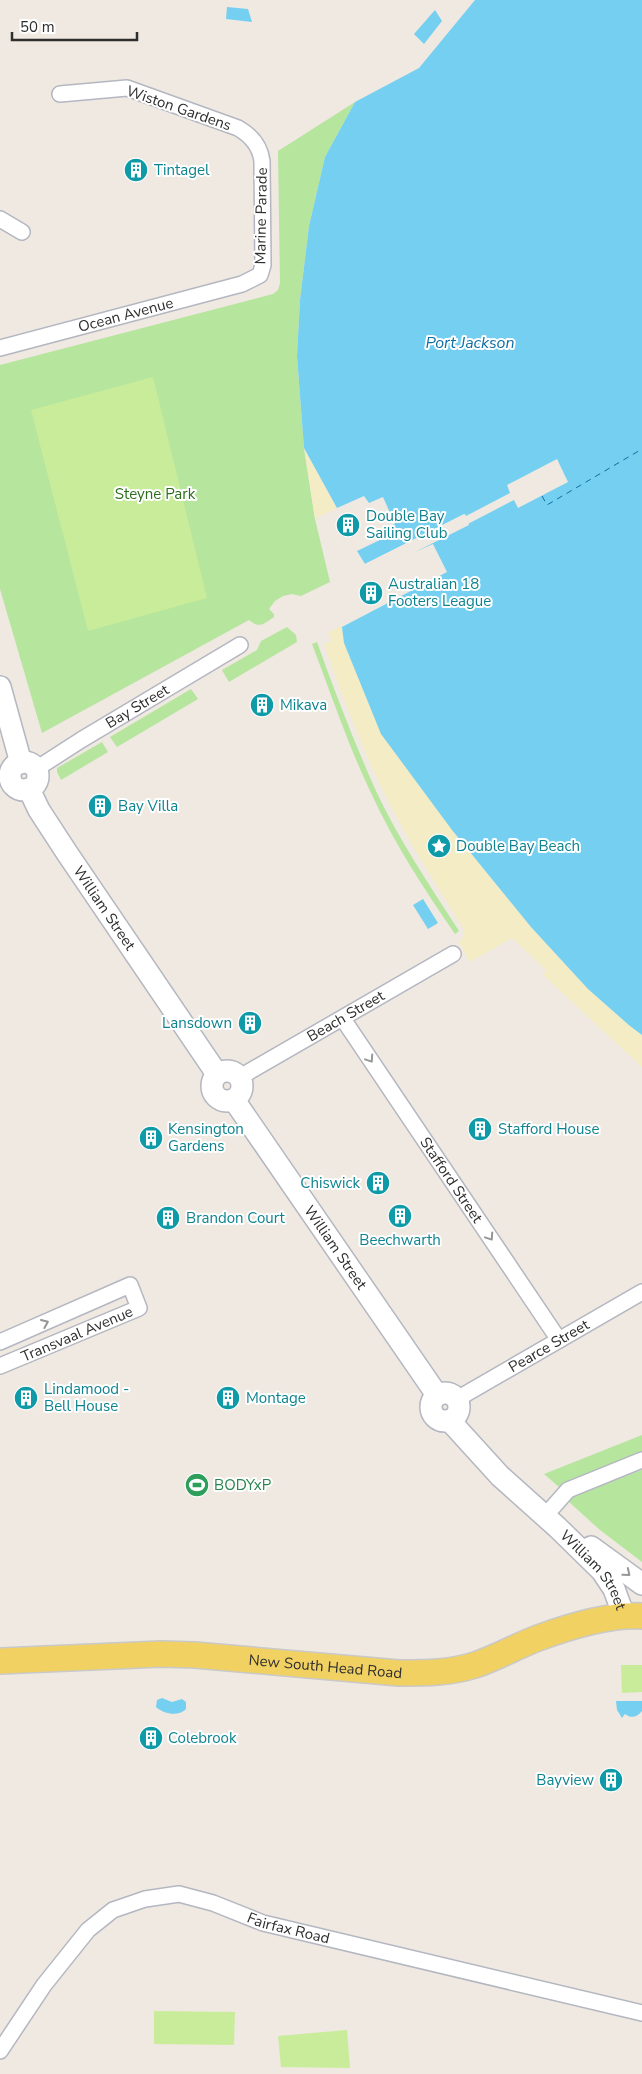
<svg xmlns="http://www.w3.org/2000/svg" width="642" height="2074" font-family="'Nunito Sans',sans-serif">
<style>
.green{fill:#b6e59e}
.sand{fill:#f3ecc5}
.pitch{fill:#c9ec9a}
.water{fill:#75cff0}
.pier{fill:#efe9e1}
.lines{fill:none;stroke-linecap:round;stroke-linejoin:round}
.ferry{stroke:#0d6fa3;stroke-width:1;stroke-dasharray:6 5;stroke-linecap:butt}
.street-casing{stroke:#b4b7c1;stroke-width:18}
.secondary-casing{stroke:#b4b7c1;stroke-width:24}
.primary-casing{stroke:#c9c9c9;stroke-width:28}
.street{stroke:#fff;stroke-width:15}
.secondary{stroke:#fff;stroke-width:21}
.primary{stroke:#f2d163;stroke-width:25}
.oneway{stroke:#969696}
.labels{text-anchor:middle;stroke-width:4;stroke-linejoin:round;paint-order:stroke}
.street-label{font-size:15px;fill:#2e2e2e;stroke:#fff}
.culture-label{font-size:15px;fill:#0d838f;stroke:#fff;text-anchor:start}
.park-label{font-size:15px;fill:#2c6e1b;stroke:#fff}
.leisure-label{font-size:15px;fill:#27864d;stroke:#fff;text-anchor:start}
.water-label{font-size:16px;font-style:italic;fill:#0d6fa3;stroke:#fff}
</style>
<rect width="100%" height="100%" fill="#efe9e1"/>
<path class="green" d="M355,102L325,157L309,226L300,300L297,356L304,448L315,519L330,582L301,596L292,594L283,596L275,601L269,609L274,614V617C263,624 260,629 249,620L42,733L0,589V365L273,294L278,290L280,283L278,151Z
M287,627L296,635L297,642L229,682L222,670L257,650L261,641Z
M317,642C335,692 354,742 376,791C399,840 430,886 459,931L455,934C424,889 394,843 371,793C348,745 331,694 312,644Z
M191,689L198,699L117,747L110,737Z
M102,742L108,752L61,780L57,772V768Z
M642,1435V1452L562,1484L559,1487L544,1474Z
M642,1470V1562L600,1530L569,1502L574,1496Z"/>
<path class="sand" d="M304,448L337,508L315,519Z
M341,626L344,643L452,830L531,927L588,989L630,1026L642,1035V1067L542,974L547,971L512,938L470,962L459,942L464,935L463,928C439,889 414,851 393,810C365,757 344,701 324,644L332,641L328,633Z"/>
<path class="pitch" d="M153,377L207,598L88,631L31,410Z
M621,1665H642V1692L622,1693Z
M154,2011L235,2012L234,2045L154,2044Z
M347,2030L350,2068L281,2067L278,2036Z"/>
<path class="water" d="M475,0H642V1035L630,1026L588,989L531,927L452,830L381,734L344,643L342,627L447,572L433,544L415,552L469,525L464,514L365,564L357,551L384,538L381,531L395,524L383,497L369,503L364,496L337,508L304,448L297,356L300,300L309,226L325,157L355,102L419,68Z
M227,7L248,9L252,22L226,19Z
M435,10L442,21L424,44L414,34Z
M423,899L438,923L428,929L413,905Z
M162,1698L172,1702L182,1699L186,1702V1709C178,1717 164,1714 156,1707L157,1700Z
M616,1701H642V1711C637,1717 632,1719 625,1714L622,1718L617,1710Z"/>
<path class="pier" d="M557,459L568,482L518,508L514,500L412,553L413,550L467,523L464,518L366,567L363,565L465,514L466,516L510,493L507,485Z"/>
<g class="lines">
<path class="ferry" d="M542,496L547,505L642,449"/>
<g class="street-casing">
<g id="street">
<path d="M0,219L22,232"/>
<path id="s1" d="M0,348L242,284L260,275L263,265L262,161C260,146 252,136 238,128L127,88L60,94"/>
<path id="s2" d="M36,769L81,740L240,645"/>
<path id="s3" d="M343,1019L559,1340"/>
<path id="s4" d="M240,1077L453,954"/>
<path d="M0,1342L130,1285L139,1308L0,1366"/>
<path id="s5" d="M457,1399L642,1292"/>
<path d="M545,1516L568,1490L642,1460"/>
<path id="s6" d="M0,2051L44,1985L88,1930L113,1910L145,1899L179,1894L213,1903L263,1923L642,2013"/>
</g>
</g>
<g class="secondary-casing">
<g id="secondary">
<path d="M0,687L21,763"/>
<circle cx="24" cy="776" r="14"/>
<path id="s7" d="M29,789L39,810L67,853L217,1074"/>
<circle cx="227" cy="1086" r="15"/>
<path id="s8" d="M234,1100L437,1395"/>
<circle cx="445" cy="1407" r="14"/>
<path id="s9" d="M450,1421L500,1476L557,1527L602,1571L614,1589L624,1616"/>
<path d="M591,1547L642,1584"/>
</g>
</g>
<g class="primary-casing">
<g id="primary">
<path id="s10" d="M0,1661L161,1654L195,1655L399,1673C425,1673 450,1673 475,1665C496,1658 517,1646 538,1638C568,1627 610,1614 642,1616"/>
</g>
</g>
<use href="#street" class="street"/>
<use href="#secondary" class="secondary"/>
<use href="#primary" class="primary"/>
</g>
<defs><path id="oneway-chevron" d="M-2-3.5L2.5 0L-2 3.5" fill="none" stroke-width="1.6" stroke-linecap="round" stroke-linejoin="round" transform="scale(1.25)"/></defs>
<g class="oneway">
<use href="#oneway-chevron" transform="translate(370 1059) rotate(56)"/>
<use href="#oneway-chevron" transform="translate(490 1237) rotate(56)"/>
<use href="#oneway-chevron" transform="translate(45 1323) rotate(-23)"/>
<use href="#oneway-chevron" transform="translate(627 1573) rotate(39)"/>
</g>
<defs>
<g id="building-disc" transform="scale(1.25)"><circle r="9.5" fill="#0f9aa8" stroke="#fff"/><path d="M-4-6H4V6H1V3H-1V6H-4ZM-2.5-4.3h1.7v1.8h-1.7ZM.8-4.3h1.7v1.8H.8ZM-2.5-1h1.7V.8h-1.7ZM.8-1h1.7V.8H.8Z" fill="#fff"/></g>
<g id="sight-disc" transform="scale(1.25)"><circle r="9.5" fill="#0f9aa8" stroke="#fff"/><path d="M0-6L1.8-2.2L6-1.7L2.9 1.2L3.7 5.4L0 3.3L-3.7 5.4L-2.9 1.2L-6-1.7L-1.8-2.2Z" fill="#fff"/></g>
<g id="stadium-disc" transform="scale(1.25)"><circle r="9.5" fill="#2e9e5b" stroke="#fff"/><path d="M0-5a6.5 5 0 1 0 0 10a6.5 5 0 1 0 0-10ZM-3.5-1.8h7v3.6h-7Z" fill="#fff"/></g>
</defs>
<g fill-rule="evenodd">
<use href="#building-disc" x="136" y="170"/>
<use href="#building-disc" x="348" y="525"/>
<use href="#building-disc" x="371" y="593"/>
<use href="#building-disc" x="262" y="705"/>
<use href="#building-disc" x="100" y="806"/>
<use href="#sight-disc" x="439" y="846"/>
<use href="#building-disc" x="250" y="1023"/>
<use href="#building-disc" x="480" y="1129"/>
<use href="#building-disc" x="151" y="1138"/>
<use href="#building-disc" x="378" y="1183"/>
<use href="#building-disc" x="400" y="1216"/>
<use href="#building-disc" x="168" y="1218"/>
<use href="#building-disc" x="26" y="1398"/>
<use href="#building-disc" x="228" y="1398"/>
<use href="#stadium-disc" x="197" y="1485"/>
<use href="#building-disc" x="151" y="1738"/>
<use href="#building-disc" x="611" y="1780"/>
</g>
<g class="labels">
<g class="street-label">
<text transform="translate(179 108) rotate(19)" y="5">Wiston Gardens</text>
<text transform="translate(261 216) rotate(-89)" y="5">Marine Parade</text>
<text dy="5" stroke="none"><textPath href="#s1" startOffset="130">Ocean Avenue</textPath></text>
<text dy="5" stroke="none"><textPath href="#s2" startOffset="119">Bay Street</textPath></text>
<text dy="5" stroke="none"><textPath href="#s7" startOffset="141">William Street</textPath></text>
<text dy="5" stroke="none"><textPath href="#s4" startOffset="122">Beach Street</textPath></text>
<text dy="5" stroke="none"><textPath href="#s3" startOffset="194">Stafford Street</textPath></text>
<text dy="5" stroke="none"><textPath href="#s8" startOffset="179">William Street</textPath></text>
<text transform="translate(77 1334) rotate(-23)" y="5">Transvaal Avenue</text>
<text dy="5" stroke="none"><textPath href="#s5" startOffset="106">Pearce Street</textPath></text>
<text dy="5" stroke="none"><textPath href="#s9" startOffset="208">William Street</textPath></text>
<text dy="5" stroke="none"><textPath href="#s10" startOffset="326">New South Head Road</textPath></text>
<text dy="5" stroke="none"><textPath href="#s6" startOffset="365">Fairfax Road</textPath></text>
</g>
<g class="culture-label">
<text x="154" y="175">Tintagel</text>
<text x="366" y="521">Double Bay<tspan x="366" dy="17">Sailing Club</tspan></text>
<text x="388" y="589">Australian 18<tspan x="388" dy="17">Footers League</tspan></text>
<text x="280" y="710">Mikava</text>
<text x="118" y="811">Bay Villa</text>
<text x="456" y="851">Double Bay Beach</text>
<text x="232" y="1028" text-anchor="end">Lansdown</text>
<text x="168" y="1134">Kensington<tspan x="168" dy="17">Gardens</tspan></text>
<text x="498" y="1134">Stafford House</text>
<text x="360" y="1188" text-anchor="end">Chiswick</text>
<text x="186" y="1223">Brandon Court</text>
<text x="400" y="1245" text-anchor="middle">Beechwarth</text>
<text x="44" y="1394">Lindamood -<tspan x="44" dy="17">Bell House</tspan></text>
<text x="246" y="1403">Montage</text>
<text x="168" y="1743">Colebrook</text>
<text x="594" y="1785" text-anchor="end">Bayview</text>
</g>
<g class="park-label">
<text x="155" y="499">Steyne Park</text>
</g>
<g class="leisure-label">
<text x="214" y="1490">BODYxP</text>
</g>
<g class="water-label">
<text x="470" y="348">Port Jackson</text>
</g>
</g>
<path d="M12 32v8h125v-8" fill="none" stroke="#2e2e2e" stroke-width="2.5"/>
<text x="20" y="32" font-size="15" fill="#2e2e2e" stroke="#ffffff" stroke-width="4" paint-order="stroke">50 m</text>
</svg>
